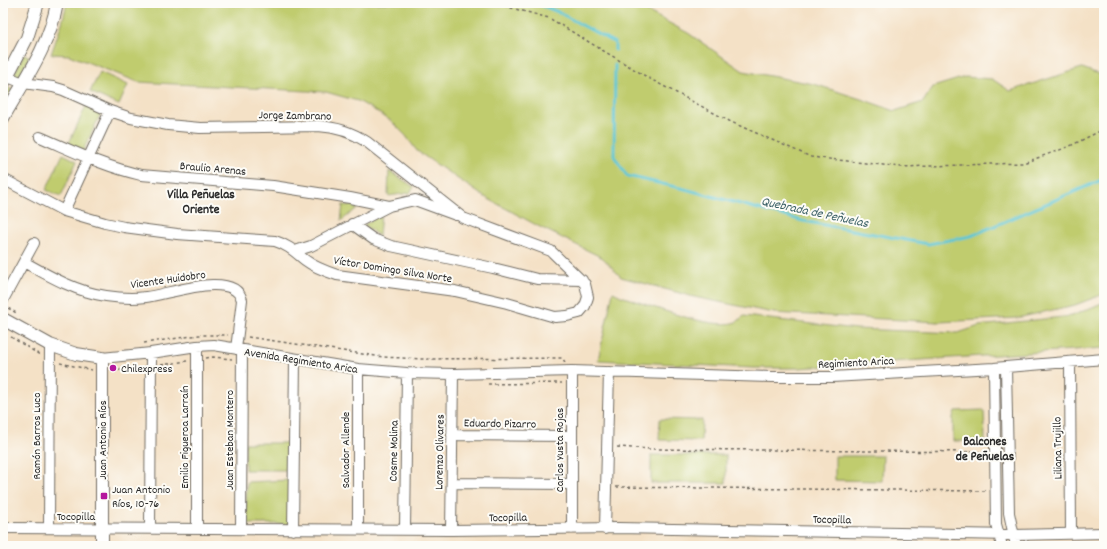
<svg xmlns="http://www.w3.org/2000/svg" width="1107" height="549" font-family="Dekko,sans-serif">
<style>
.green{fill:#c0cc6e;stroke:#767c4c}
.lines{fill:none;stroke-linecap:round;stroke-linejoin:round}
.stream{stroke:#5cc6d6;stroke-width:3}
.minor-casing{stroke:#716b61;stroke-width:12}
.major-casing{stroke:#716b61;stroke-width:14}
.path{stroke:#716b61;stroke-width:1.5;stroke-dasharray:3 3;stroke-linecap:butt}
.minor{stroke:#fff;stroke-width:10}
.major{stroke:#fff;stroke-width:12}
.poi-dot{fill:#b5179e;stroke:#fdfcf7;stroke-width:1.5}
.labels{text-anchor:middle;stroke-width:4;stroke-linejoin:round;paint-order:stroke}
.street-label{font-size:12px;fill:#2b2b2b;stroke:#fdfcf7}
.poi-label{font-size:12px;fill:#2b2b2b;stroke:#fdfcf7;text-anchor:start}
.neighbourhood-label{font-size:13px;font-weight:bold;fill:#2b2b2b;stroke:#fdfcf7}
.water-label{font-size:13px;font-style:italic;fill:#3c6167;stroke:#fdfcf7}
</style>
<rect width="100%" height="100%" fill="#fdfcf7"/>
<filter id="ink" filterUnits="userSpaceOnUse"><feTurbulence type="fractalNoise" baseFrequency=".025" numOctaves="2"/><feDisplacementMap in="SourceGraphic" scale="8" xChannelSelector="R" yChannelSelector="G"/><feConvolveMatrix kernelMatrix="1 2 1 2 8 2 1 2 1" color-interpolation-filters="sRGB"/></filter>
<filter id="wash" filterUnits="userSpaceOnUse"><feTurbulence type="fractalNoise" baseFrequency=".012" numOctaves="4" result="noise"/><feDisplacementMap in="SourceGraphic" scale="16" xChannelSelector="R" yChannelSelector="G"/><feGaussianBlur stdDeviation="0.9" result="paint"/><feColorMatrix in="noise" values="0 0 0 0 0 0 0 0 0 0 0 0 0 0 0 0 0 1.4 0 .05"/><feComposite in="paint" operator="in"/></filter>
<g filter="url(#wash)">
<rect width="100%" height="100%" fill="#f4e1c6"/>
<path class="green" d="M67,3H595L643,9L688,33L743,71L814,84L864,100L895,111L923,102L933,87L965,77L992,79L1010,91L1082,68L1104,76V294L1075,305L1017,318L939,322L774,313L694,297L621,277L603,258L538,226L483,196L417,151L406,136L391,121L374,110L358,101L326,92L138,82L69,55L51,54L62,23Z
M24,54L30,57L19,76L14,74Z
M100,72L128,85L119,105L90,92Z
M6,88L12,89L3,105V94Z
M87,104L102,111L83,151L68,145Z
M63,154L77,161L61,196L46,190Z
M389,171L414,187L410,193L388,196Z
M343,205L360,206L341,221Z
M381,214L379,236L364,225Z
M613,292L621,296C646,304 713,331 736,322C739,321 741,318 744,316L856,329L958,333L979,326L1072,316L1104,302V348L798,368H753L598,360Z
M984,410L985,441H953V417L955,411Z
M660,419L702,420L701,441L659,440Z
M245,443H289V470H245Z
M651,455H726V483H651Z
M835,456H883L882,481L835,480Z
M290,480V524H245L247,482Z"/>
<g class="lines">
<path class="stream" d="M536,3L558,12L615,43V50
M615,65L614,156L627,176L685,189L803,221L928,244L971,236L1104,179"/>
</g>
</g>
<g filter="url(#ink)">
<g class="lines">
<g class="minor-casing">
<path id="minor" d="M3,75L23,83L53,87L63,90L110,111L131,118L168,125L200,128L318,126C336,127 352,132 367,142L463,218L551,251L585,284L588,297L585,306L579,313L567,316L555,317L507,303L455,291L337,275C325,271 314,267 305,260C295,252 288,245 275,241L177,234L124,227L105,223L64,211L3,179
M40,137C73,151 105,167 141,175L273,186L350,198L389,206
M64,211L110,111
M352,224L373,239L391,246L493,268L537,279L582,280
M295,251L311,246L389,206L415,200L456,215
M24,262C49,276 77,292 106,296C119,298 133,299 146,297C167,295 234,269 242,300L236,349
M3,300L34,243
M102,358L151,353L197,346L214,345L358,369L407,373L453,374L572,371L772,377H832L994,368L1104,359
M1070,362L1071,534
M1006,367L1009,513L1016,546
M994,368L996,524L1002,546
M358,369V530
M452,435L572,436
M452,483L572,484
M3,528L451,530L618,528L1014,535L1104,533
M49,528L50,345
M150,529L151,353
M197,529V346
M241,529L242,350
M572,529V371
M605,529L609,372
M293,530L295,359
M405,530L407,373
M451,530L453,374"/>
</g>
<g class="major-casing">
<path id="major" d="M3,84L27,38L38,3
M3,118C24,81 50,45 57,3
M3,319L50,345L76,354L102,358V546"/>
</g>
<path class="path" d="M493,3L549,18L652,80L731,122L811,157L901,167L1023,163L1068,147L1104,129
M3,137L8,128
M8,308L18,314
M11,337L40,355
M248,337L383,357L422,359L562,358L565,362
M144,343L199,335H228
M206,358L213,357L232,359
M60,363L92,370
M161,365L187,361
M113,371L141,368
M488,384L562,383
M617,447L651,449L985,452
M616,487L986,491"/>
<use href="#minor" class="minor"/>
<use href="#major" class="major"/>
</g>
</g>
<g class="poi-dot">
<circle cx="113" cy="368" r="4"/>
<rect x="100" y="492" width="8" height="8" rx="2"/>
</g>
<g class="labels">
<g class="street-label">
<text transform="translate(295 115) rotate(1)" y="4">Jorge Zambrano</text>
<text transform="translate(213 168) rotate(5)" y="4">Braulio Arenas</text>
<text transform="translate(393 269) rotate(9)" y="4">Víctor Domingo Silva Norte</text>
<text transform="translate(168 279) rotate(-8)" y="4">Vicente Huidobro</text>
<text transform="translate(301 360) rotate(9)" y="4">Avenida Regimiento Arica</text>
<text transform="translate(856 362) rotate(-3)" y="4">Regimiento Arica</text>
<text transform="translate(500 423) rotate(1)" y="4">Eduardo Pizarro</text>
<text transform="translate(36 436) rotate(-90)" y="4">Ramón Barros Luco</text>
<text transform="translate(184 437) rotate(-90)" y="4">Emilio Figueroa Larraín</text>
<text transform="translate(102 440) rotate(-90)" y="4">Juan Antonio Ríos</text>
<text transform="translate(229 440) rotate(-90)" y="4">Juan Esteban Montero</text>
<text transform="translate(1057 448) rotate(-91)" y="4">Liliana Trujillo</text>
<text transform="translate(345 450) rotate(-90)" y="4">Salvador Allende</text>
<text transform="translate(559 450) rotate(-90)" y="4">Carlos Yusta Rojas</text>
<text transform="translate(393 451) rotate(-89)" y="4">Cosme Molina</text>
<text transform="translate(439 452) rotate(-89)" y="4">Lorenzo Olivares</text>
<text x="76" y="520">Tocopilla</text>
<text transform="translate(508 517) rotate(-1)" y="4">Tocopilla</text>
<text transform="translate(832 519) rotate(1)" y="4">Tocopilla</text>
</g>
<g class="poi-label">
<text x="121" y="372">Chilexpress</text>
<text x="112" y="493">Juan Antonio<tspan x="112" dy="14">Ríos, 10-76</tspan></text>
</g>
<g class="neighbourhood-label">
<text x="201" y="198">Villa Peñuelas<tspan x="201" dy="15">Oriente</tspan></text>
<text x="985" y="445">Balcones<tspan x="985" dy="15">de Peñuelas</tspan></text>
</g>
<g class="water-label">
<text transform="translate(815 211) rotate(12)" y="5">Quebrada de Peñuelas</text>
</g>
</g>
<rect width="1107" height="549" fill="none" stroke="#fdfcf7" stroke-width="16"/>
</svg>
